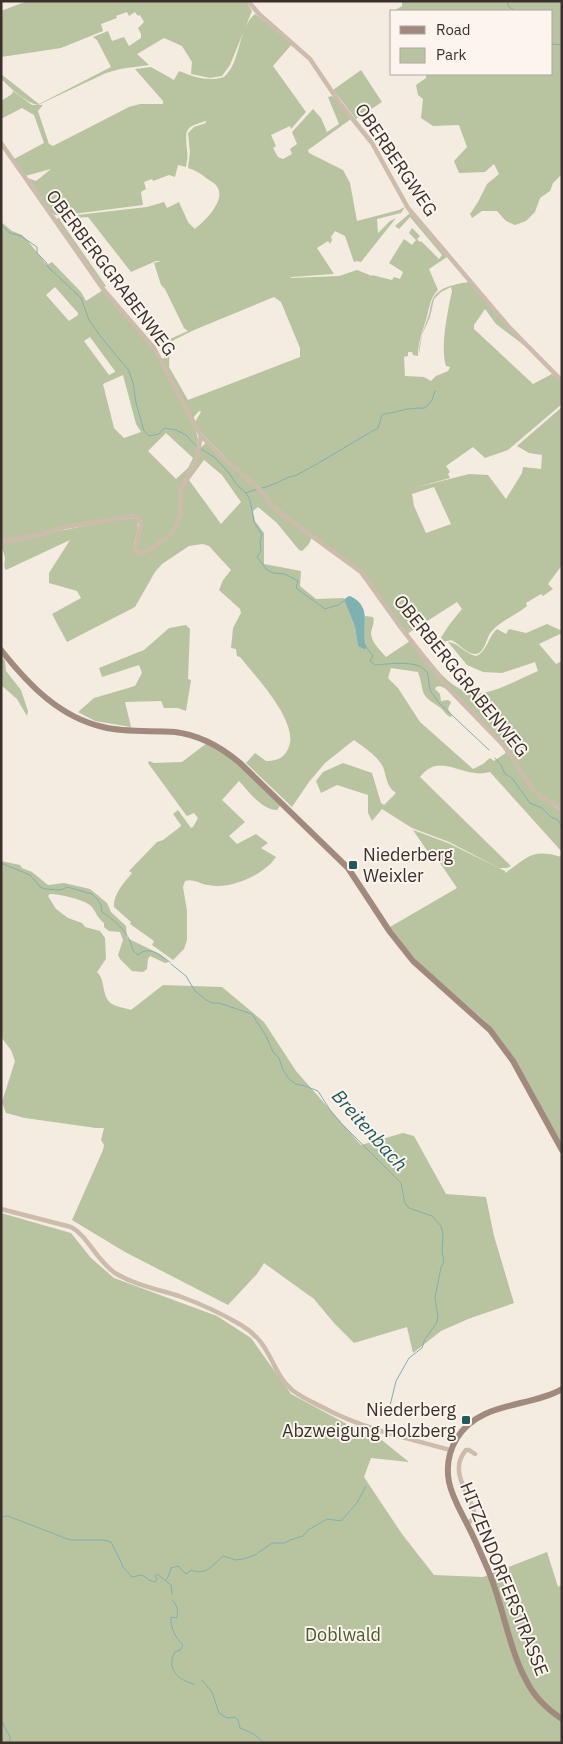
<svg xmlns="http://www.w3.org/2000/svg" width="563" height="1744" font-family="'IBM Plex Sans',sans-serif">
<style>
.green{fill:#b8c4a0;fill-rule:evenodd}
.water{fill:#7fb0b2}
.lines{fill:none;stroke-linecap:round;stroke-linejoin:round}
.stream{stroke:#7fb0b2;stroke-width:1}
.minor{stroke:#cdbbac;stroke-width:4.5}
.secondary{stroke:#a18a7d;stroke-width:6}
.poi-dot{fill:#1f5a5e;stroke:#fbf5ee;stroke-width:2}
.labels{text-anchor:middle;stroke-width:4;stroke-linejoin:round;paint-order:stroke}
.street-label{font-size:18px;fill:#3b302b;stroke:#fbf5ee}
.poi-label{font-size:18px;fill:#3b302b;stroke:#fbf5ee;text-anchor:start}
.park-label{font-size:18px;fill:#4a5a2e;stroke:#fbf5ee}
.water-label{font-size:19px;font-style:italic;fill:#1f5a5e;stroke:#fbf5ee}
</style>
<rect width="100%" height="100%" fill="#f4ebe1"/>
<path class="green" d="M27,1H246L252,11L230,65L222,76L210,78L191,74L192,62L182,46L164,38L137,54L149,65L120,69L106,73L38,105C24,102 11,88 1,79V74L39,104L111,67L97,40L93,37L108,31L112,41L124,37L129,46L141,38V34L138,28L144,22L140,15L138,16L135,12L129,16L127,12L116,16L117,18L101,24L103,31L61,48L1,57V11Z
M402,1L562,2V174L553,183L550,191L540,198L535,212L526,221L515,225L506,221L497,211H482L472,218L470,214L478,202L487,184L499,174L494,164L485,172L459,173L454,161L467,147L459,125L433,126L421,118L423,99L418,95L416,85L426,78V74H552V11H394L402,6Z
M255,14L292,44L273,66L306,112L291,129L290,126L271,135L276,146L273,148L278,157L283,159L292,154L290,149L297,144L292,132L313,109L321,118L327,132L339,124L328,97L332,96L351,119L308,150L309,153L343,170L350,183L357,221L399,210L405,207L401,213L377,219L378,233L390,221L396,218L361,262L357,261L354,262L345,236L335,231L331,237L332,240L330,244L328,241L317,248L334,274L292,277L290,278L339,276L357,270L372,276V275L392,280L394,277L400,279L403,272L389,263L404,239L412,245L416,240L409,233L412,228L420,236L417,239L420,242L421,241L439,259L442,255L410,217L399,229L395,226L410,213L447,257L429,269L438,290C430,298 430,306 427,316C423,331 418,341 418,356L413,355L412,352H408V356L404,357L405,376L424,377L431,381L436,376L448,371L450,367L446,366C440,349 448,309 452,291L451,287L441,292L434,299L430,317L422,335L419,354C419,341 423,332 427,320C430,314 430,307 432,301C437,287 456,284 469,282L525,346L496,324L485,309L474,325V329L533,384L552,374L562,383V404L508,450L485,458L473,447L446,466L450,472L448,474L450,478L414,488L469,474L488,475L506,499L522,473L523,467L541,469L542,455L529,453L517,446L562,407V565L548,584L553,589L543,596L541,594L526,603L527,606C516,615 500,621 491,632C486,638 485,654 475,654C466,654 459,643 451,640L443,642L435,647L449,625L462,609L457,602L407,634L362,571L277,509L203,435L195,422L201,412L199,411L193,418L161,357L163,359C168,353 165,344 170,339L188,331L184,328L165,289L161,285L154,263L161,261H156L131,272L88,217L62,219L60,220L106,286L104,287L56,220L59,217L147,207L164,202L167,208L179,202L188,222L195,229C205,221 228,199 216,185C213,182 209,180 206,178C200,173 195,170 188,168L190,152L188,133L194,127L206,123V121C185,127 185,129 187,150C188,156 187,162 186,167L178,165L175,177L169,175L153,181L152,179L144,182L146,189L141,192L143,205L65,215H55L51,212L28,178L36,181L51,169L25,176L14,159L44,143L34,115L22,108L1,119V101L12,94L13,91L32,105H43L38,111L49,144L53,146L129,107L140,104H163V101L135,69L151,67L174,80L179,71C194,77 209,82 224,77C242,61 237,29 255,14ZM274,297L281,302L300,348V357L188,400L169,367L170,342L194,330ZM434,487L451,524L426,533L414,506L412,494Z
M361,70L382,102L356,119L333,90Z
M1,222L12,231L22,235L28,241L47,265L52,262L81,292L86,301L103,290L153,349L196,431L198,439L195,460L183,482L179,513L175,527L161,541L140,553L136,551L142,521L139,517L133,515L1,541ZM55,287L78,313V315L69,321L46,295ZM90,337L115,371V372L109,375L84,341ZM123,375L136,424L141,432L124,438L114,428L103,384ZM166,433L193,458L188,468L176,479L148,451Z
M206,443L257,488L265,498L312,537L309,544L302,551L299,550L277,523L258,507L253,511L255,521L264,533V564L301,571L300,586L316,599L345,598L344,600L355,627L358,645H366L364,635L365,616L373,617C375,623 372,626 371,633C371,642 380,650 386,657L410,641L446,689L440,686L436,687L435,689L440,694L441,701L448,700L451,702L448,709L452,716L450,717C445,714 443,709 438,706C418,694 425,691 418,672L391,668L388,678L398,688L420,722L473,769L483,764L490,758L494,761L507,752L530,788L562,812V852L490,772C485,773 480,774 475,773C454,771 437,755 420,777L511,866L507,868H499L449,842L412,828L382,809L372,821L368,813V795L337,785L321,793L316,781L323,772L343,763L372,773L381,803L384,805L396,793C386,787 387,777 383,767C378,756 363,747 354,740L325,763L309,782L292,807L246,763L255,753L266,761C276,761 283,759 288,749C301,724 256,677 240,657L237,656L236,649L231,648L233,628L241,613L240,609L219,590L223,580L231,570L209,546L203,544L189,546L162,564L155,572L135,607L67,642L52,614L81,598L77,591L49,583V573L70,540L6,570C3,565 5,564 5,559C5,554 1,549 1,543L108,521L136,518C142,531 132,539 134,552L141,555L155,548L177,528L182,491L201,447ZM204,460L222,475L241,502L221,524L189,480Z
M547,624L562,631V633L539,644L556,664L562,661V808L542,796L532,787L508,749L452,690L427,659V657C468,711 484,695 538,671L535,662L502,673L483,672L467,665L448,642C459,643 465,654 476,656C487,652 488,637 497,629L506,634L509,629L526,633Z
M186,625L190,629L188,679L191,680L186,711L178,708H164L161,701L125,702L131,727L95,721L78,712L94,698L135,686L142,673L139,665L102,677L99,668L144,650L169,628Z
M1,655L5,661L6,671L21,690L28,711L27,716L17,699L1,685Z
M207,743L231,757L280,806L277,810C262,810 249,792 239,781L222,800L245,822L229,836L237,844L256,834L268,843L261,848L276,857C264,875 230,890 208,885C200,884 193,878 185,881L183,887L187,911V940L184,949L173,960L152,945L154,941L130,924L131,922L114,907C113,894 124,883 132,873L129,871L157,842L163,840L180,827L181,825L173,814L178,810L191,828L193,827L198,818L194,813L187,816L186,815L148,763L149,761L154,763L182,762Z
M413,830L448,843L505,871V873C529,857 531,848 562,857V1145L486,1022L420,964L405,948L390,927L457,888L438,860L426,849Z
M1,861L20,865L22,868L32,872L48,885L64,883L90,889L107,903L111,912L126,926L127,938L160,954L169,962L165,963L150,956L148,959L147,969L143,972L132,971L120,959L118,955L123,940L120,932L109,931L104,927V923C97,917 97,914 92,907C87,900 59,894 50,894L48,896L56,909L68,918L82,923L85,927L100,931L105,938L106,959L97,972C106,980 101,997 112,1004C117,1007 126,1008 131,1010L163,985L222,987L264,1022L296,1071L361,1145L403,1133L414,1136L446,1194L486,1197L494,1236L514,1303L468,1319L441,1331L413,1353L407,1327L354,1343L334,1323L314,1299L264,1263L257,1274L228,1305L125,1252L72,1220L103,1150L104,1145L101,1140L104,1128H96L25,1118L6,1113L2,1102L15,1061L11,1050L1,1037Z
M1,1213L71,1233L91,1258L114,1278L217,1316L251,1338L291,1394L358,1430L378,1437L409,1462L371,1458L364,1477L402,1534L434,1575L483,1577L547,1552L558,1587L562,1584V1743H1Z"/>
<path class="water" d="M350,596C375,608 359,628 367,648L364,649L358,646L355,627L344,600L347,597Z"/>
<g class="lines">
<path class="stream" d="M507,1L509,7L516,11
M552,44L562,45
M1,225L10,233L21,236L37,247V253L46,262L48,267L81,298L89,320L101,337L129,371L133,383L136,403L144,431L149,436L159,434L164,428L176,430L186,435L197,447
M201,449L214,457L229,473L237,485L246,493L250,500L254,522L262,535L260,542L261,551L257,557L267,570L273,573L285,574L298,581L296,588L325,609L338,605L345,600
M262,488C271,486 278,482 287,478C290,476 294,477 297,475C325,460 351,443 378,428L382,415C387,413 390,413 395,412C405,409 413,408 425,408L432,400L435,391
M246,493L257,489
M367,648L373,656L370,661L375,665C388,664 416,660 425,670C430,675 428,683 430,689C431,694 436,697 438,702L489,750
M495,758L501,765L505,774L512,778L530,803L542,808L551,817L558,820L562,827
M1,863L30,875L40,887L45,889L61,890L67,887L92,894L97,899L101,905L102,912C113,919 124,928 130,941C133,949 131,949 138,955C148,945 160,955 170,962
M171,964L186,976L195,991L206,1000L212,1003H219L252,1014L266,1036L273,1052L279,1058L283,1070L290,1080L296,1084L305,1086L318,1091L330,1110L341,1123L401,1183L405,1203L409,1208L432,1216L441,1226L443,1234L442,1252L444,1262L441,1267L435,1298L438,1317L436,1324L425,1339L422,1348L409,1358L396,1381L388,1414
M1,1517L8,1516L70,1540H104L111,1542L122,1564V1566L132,1577L142,1575L149,1580L155,1582L157,1580L155,1576L157,1574L171,1585L172,1594
M166,1580L169,1575L171,1568L178,1566L186,1574L191,1570C206,1576 213,1565 223,1556L236,1560L243,1559L255,1555L272,1543H285L290,1540L303,1536L308,1530L327,1519L341,1521L357,1503L366,1486
M172,1600C178,1606 178,1610 177,1618L171,1617C170,1627 176,1639 183,1645L180,1650L175,1652C166,1668 177,1680 194,1684
M202,1680L212,1692L219,1713L227,1718L235,1717L238,1720L240,1728L254,1734L264,1743
M1,1720L10,1737V1743"/>
<path class="minor" d="M248,1L259,14L310,59L339,102L372,143L408,208L509,327L562,381
M1,143L103,289L154,348L201,436L222,457L258,488L276,510L361,572L399,625L447,687L504,746L531,787L541,797L557,805L562,810
M1,542L40,535L65,527L133,516L138,518L141,525L135,550L140,554L154,547L171,534L176,527L180,517L181,489L195,465L201,436
M1,1209L71,1227C88,1236 96,1260 115,1273C135,1285 157,1289 179,1296C201,1304 221,1313 241,1325C273,1344 269,1369 292,1390C301,1397 312,1402 322,1407C363,1429 406,1438 451,1450
M467,1524C470,1522 474,1519 474,1514C475,1510 472,1506 471,1503C463,1486 451,1467 466,1450H469L475,1454"/>
<path class="secondary" d="M1,650C28,684 59,717 103,727C127,733 151,730 175,732C200,735 221,747 240,763L348,868L390,932L413,961L490,1030L513,1061L562,1150
M562,1389C529,1408 480,1401 457,1438C449,1451 446,1466 449,1482C452,1497 460,1510 467,1524C475,1539 482,1556 489,1572C503,1606 509,1649 526,1680C534,1697 547,1709 562,1719"/>
</g>
<g class="poi-dot">
<rect x="348" y="860" width="10" height="10" rx="2.5"/>
<rect x="461" y="1415" width="10" height="10" rx="2.5"/>
</g>
<g class="labels">
<g class="street-label">
<text transform="translate(396 160) rotate(56)" y="6">OBERBERGWEG</text>
<text transform="translate(111 273) rotate(53)" y="6">OBERBERGGRABENWEG</text>
<text transform="translate(461 676) rotate(51)" y="6">OBERBERGGRABENWEG</text>
<text transform="translate(504 1579) rotate(68)" y="6">HITZENDORFERSTRASSE</text>
</g>
<g class="poi-label">
<text x="363" y="861">Niederberg<tspan x="363" dy="21">Weixler</tspan></text>
<text x="456" y="1416" text-anchor="end">Niederberg<tspan x="456" dy="21">Abzweigung Holzberg</tspan></text>
</g>
<g class="park-label">
<text x="343" y="1641">Doblwald</text>
</g>
<g class="water-label">
<text transform="translate(370 1130) rotate(48)" y="7">Breitenbach</text>
</g>
</g>
<rect width="563" height="1744" fill="none" stroke="#3b302b" stroke-width="5"/>
<rect x="390" y="10" width="162" height="65" fill="#fbf5ee" stroke="#aea6a0"/>
<rect x="400" y="26" width="25" height="8" fill="#a18a7d" stroke="#aea6a0"/>
<text x="436" y="35" font-size="15" fill="#3b302b">Road</text>
<rect x="400" y="48" width="25" height="15" fill="#b8c4a0" stroke="#aea6a0"/>
<text x="436" y="60" font-size="15" fill="#3b302b">Park</text>
</svg>
